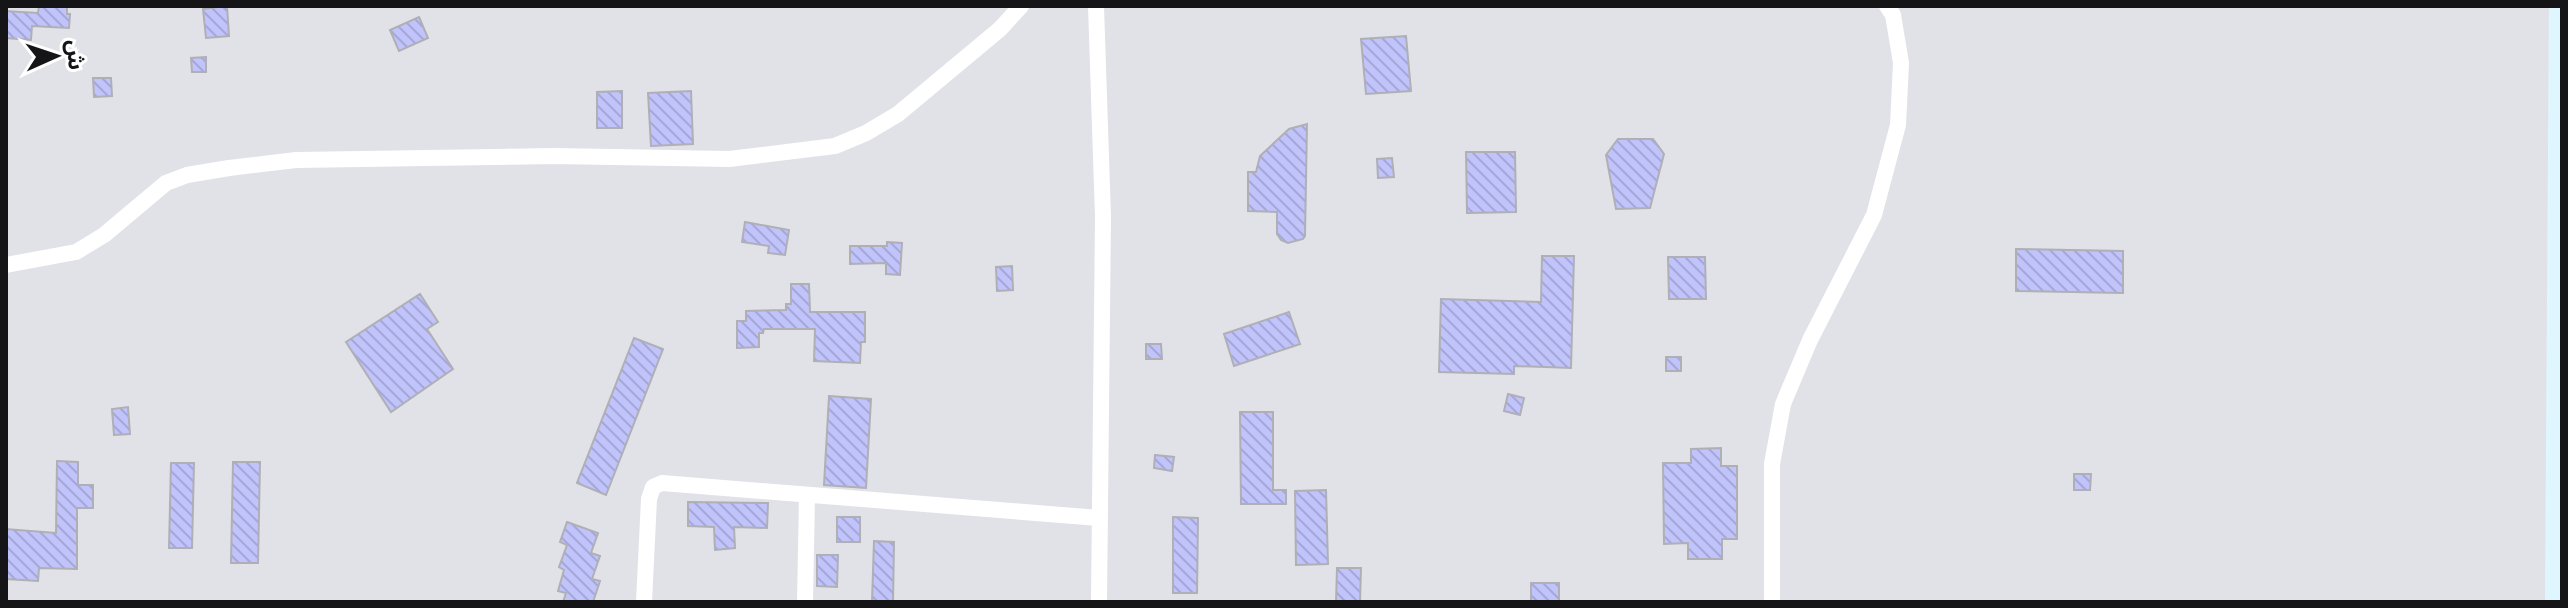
<svg xmlns="http://www.w3.org/2000/svg" width="2568" height="608" font-family="Ubuntu,'Noto Sans Arabic',sans-serif">
<style>
.building{fill:url(#building-back-hatch);stroke:#afafb5;stroke-width:2}
.lines{fill:none;stroke-linecap:round;stroke-linejoin:round}
.street{stroke:#fff;stroke-width:16}
.secondary{stroke:#e0f6fe;stroke-width:22}
</style>
<defs>
<pattern id="building-back-hatch" width="6" height="6" patternUnits="userSpaceOnUse" patternTransform="scale(2)"><rect width="6" height="6" fill="#c1c4fb"/><path d="M-1 5l2 2M0 0l6 6M5-1l2 2" fill="none" stroke="#a5a8d6"/></pattern>
</defs>
<rect width="100%" height="100%" fill="#e1e2e8"/>
<path class="building" d="M39,6H67V14H70L69,28L32,26L31,40L6,38V11L38,13Z
M227,6L229,36L206,38L203,9Z
M419,17L428,38L399,51L390,30Z
M1406,36L1411,91L1366,94L1361,39Z
M206,57V72H192L191,58Z
M93,78H111L112,96L94,97Z
M622,91V128H597V92Z
M691,91L693,144L651,146L648,93Z
M1307,124L1305,236L1303,239L1288,243L1281,240L1277,234V212L1248,211V172H1256L1260,156L1289,129Z
M1618,139H1653L1664,154L1650,208L1616,209L1606,155Z
M1466,152H1515L1516,212L1467,213Z
M1392,158L1394,177L1378,178L1377,159Z
M745,222L789,230L785,255L768,253L769,246L742,242Z
M887,242L902,243L900,275L886,274V263L850,264V246H887Z
M2016,249L2123,251V293L2016,291Z
M1542,256H1574L1571,368L1514,366V374L1439,372L1441,299L1541,302Z
M1668,257H1705L1706,299H1669Z
M1012,266L1013,290L997,291L996,267Z
M791,284H809L810,312H865V342H861L860,363L814,361L815,329H764L763,333H759V347L737,348V321H746V311L786,310V304H791Z
M420,294L438,322L427,329L453,369L391,412L346,342Z
M1289,312L1300,344L1234,366L1224,334Z
M634,338L663,349L606,495L577,483Z
M1146,344H1161L1162,359H1146Z
M1666,357H1681V371H1666Z
M1508,394L1524,398L1520,415L1504,411Z
M829,396L871,399L866,488L824,485Z
M128,407L130,434L114,435L112,409Z
M1240,412H1273V490H1286V504H1241Z
M1721,448V466H1737V539H1722V559H1688V543L1664,544L1663,463H1691V449Z
M1155,455L1174,457L1172,471L1154,468Z
M57,461L78,462V485H93V508H77V569L39,568L38,581L6,579V529L56,533Z
M233,462H260L258,563H231Z
M171,463H194L192,548H169Z
M2074,474H2091L2090,490H2074Z
M1326,490L1328,564L1296,565L1295,491Z
M688,502L768,503L767,528L734,527L735,548L715,550L714,527L688,526Z
M837,517H860V542H837Z
M1173,517L1198,518L1197,593H1173Z
M567,522L598,533L591,553L600,556L592,579L600,581L593,602H563L566,593L558,591L564,570L559,567L567,545L560,542Z
M874,541L894,542L893,602H872Z
M817,555H838L837,587L817,586Z
M1337,568H1361L1360,602H1336Z
M1531,583H1559V602H1531Z"/>
<g class="lines">
<path class="street" d="M1096,6L1103,217L1099,602
M6,265L76,252L104,235L166,183L187,175L229,168L296,160L555,156L729,159L835,146L866,133L898,114L1000,29L1021,6
M644,602L649,499L653,487L662,483L1099,518
M805,602L807,496
M1772,602V464L1783,404L1810,340L1874,215L1898,125L1901,63L1893,15L1887,6"/>
<path class="secondary" d="M2556,602L2560,6"/>
</g>
<rect width="2568" height="608" fill="none" stroke="#151517" stroke-width="16"/>
<g transform="translate(56 56) rotate(87)" stroke="#ffffff" stroke-width="6" paint-order="stroke">
<path d="M0-6L14 30L0 20L-14 30Z" fill="#151517"/>
<text y="-12" font-size="22" font-weight="bold" text-anchor="middle" fill="#151517">ش</text>
</g>
</svg>
